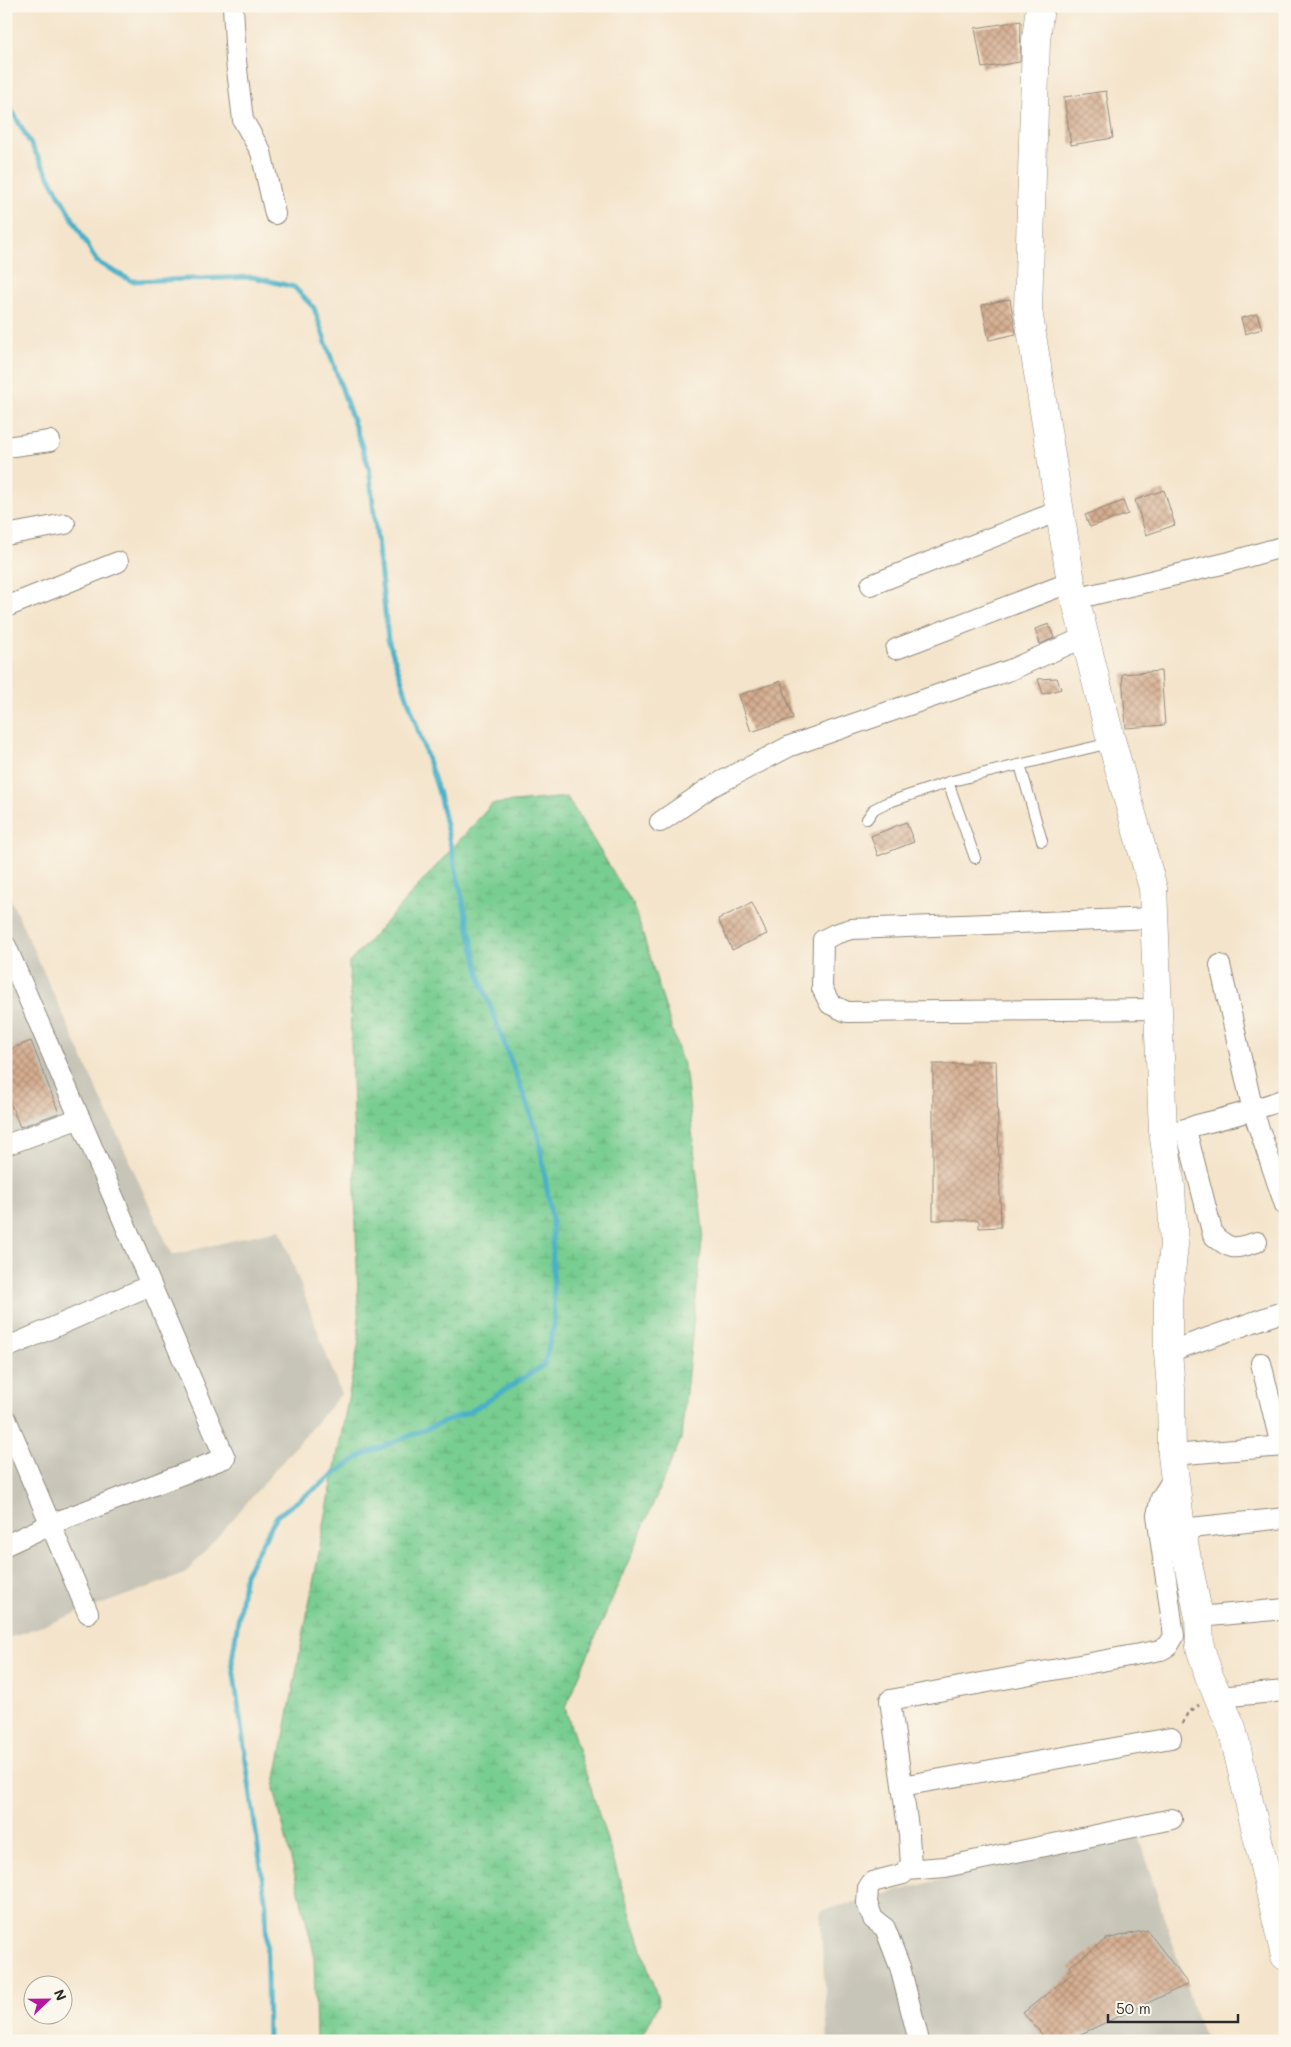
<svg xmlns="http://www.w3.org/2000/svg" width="1291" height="2047" font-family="Mali,sans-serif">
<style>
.industrial{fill:#c7c5b8}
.wetland{fill:url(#wetland-marsh);stroke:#527c5e}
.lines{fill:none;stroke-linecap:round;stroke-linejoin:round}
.stream{stroke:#48b1c7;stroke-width:5}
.building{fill:url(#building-cross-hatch)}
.lane-casing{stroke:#90887b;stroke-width:12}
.street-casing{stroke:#90887b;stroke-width:22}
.secondary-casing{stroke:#90887b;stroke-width:29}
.path{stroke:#90887b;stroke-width:3;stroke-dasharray:4 4;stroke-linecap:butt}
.lane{stroke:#fff;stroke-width:10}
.street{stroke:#fff;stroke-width:20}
.secondary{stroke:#fff;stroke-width:28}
</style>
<defs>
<pattern id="wetland-marsh" width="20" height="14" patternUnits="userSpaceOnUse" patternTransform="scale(1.25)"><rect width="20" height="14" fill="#78cd91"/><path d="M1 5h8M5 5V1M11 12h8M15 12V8" fill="none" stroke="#68b07d"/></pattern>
<pattern id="building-cross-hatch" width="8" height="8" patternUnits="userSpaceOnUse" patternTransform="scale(1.25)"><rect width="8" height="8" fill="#d5ad90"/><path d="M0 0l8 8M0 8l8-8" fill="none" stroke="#ad8d76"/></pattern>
</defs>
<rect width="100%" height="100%" fill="#fbf7ec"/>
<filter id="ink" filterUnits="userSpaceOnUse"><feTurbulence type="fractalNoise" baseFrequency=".02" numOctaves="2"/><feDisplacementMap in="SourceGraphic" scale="10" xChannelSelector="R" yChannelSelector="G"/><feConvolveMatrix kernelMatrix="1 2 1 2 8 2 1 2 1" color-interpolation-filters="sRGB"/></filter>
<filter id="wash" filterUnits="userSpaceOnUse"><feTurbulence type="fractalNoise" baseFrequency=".0096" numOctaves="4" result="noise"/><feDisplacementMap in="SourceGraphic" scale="20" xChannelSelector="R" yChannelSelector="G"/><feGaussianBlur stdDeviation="1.12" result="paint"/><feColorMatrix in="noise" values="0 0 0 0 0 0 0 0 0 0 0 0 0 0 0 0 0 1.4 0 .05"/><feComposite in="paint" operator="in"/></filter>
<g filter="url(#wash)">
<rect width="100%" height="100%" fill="#f4e4cb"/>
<path class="industrial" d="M6,889L172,1255L280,1229L341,1394L185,1574L6,1639Z
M1136,1829L1196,2017L1207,2041H828L820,1911Z"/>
<path class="wetland" d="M567,797L634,906L686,1075L703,1231L681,1439L565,1708L659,2003L640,2041H316L314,1953L274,1789L359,1341L349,963L492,804Z"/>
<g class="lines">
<path class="stream" d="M6,100L97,262L132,281L253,277L294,287L314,308L369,467L388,639L438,790L481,981L538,1134L552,1220L554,1325L544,1365L471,1411L360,1456L277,1516L245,1574L232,1660L266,1905L268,2041"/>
</g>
<g id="blocks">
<path class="building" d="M1021,21L1020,62L982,68L975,28Z
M1106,91L1113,138L1071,145L1064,97Z
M1010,299L1016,334L989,340L982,305Z
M1257,314L1262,329L1245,334L1241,318Z
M1164,490L1175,525L1146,535L1135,500Z
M1123,501L1128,514L1090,527L1085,515Z
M1049,624L1054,638L1040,644L1035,629Z
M1161,671L1165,725L1126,728L1122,674Z
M1057,678L1061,689L1043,694L1038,679Z
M781,681L793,718L751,732L739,695Z
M906,822L914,842L878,856L871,836Z
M752,903L767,934L732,950L718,919Z
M31,1041L59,1113L20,1127L6,1093V1051Z
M975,1061H996L1001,1227L979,1228V1220H933V1064H975Z
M1147,1930L1188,1984L1066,2041H1048L1023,2013L1074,1972L1069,1967L1106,1939Z"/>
</g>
</g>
<g filter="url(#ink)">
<use href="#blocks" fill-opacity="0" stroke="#90887b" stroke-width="1"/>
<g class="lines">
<g class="lane-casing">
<path id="lane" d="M1020,765L1042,841
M948,782L975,858
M867,819L874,809L886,803L952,781L1110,743"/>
</g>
<g class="street-casing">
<path id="street" d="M233,6L236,61L243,120L261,152L275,214
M6,447L50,441
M6,535L65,524
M871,585L1059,511
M1075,599L1226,563L1285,546
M6,607L118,562
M896,649L1071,582
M660,822L711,787L790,746L1010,670L1085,637
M1155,918L851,929L835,934L823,940L822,988L830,1004L847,1012L1157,1009
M6,946L225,1458L51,1524L6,1545
M1220,965L1253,1111L1285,1205
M1186,1130L1213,1235C1231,1251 1234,1249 1257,1242
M1174,1131C1183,1130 1189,1128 1197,1125C1227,1118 1255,1110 1285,1099
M6,1145L80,1118
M6,1348L151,1285
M1168,1352L1285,1311
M1261,1363L1281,1446
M6,1419L88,1613
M1172,1455L1285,1446
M1181,1529L1285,1518
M1199,1617L1285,1609
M1219,1697L1285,1691
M902,1786L1171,1738
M906,1870L945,1867L1172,1819
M919,2041L900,1967L885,1928L873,1919L867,1903L868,1888L872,1882L903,1874L911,1865L909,1835L890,1700L1161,1650L1168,1646L1174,1636L1157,1515L1161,1498L1175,1476"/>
</g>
<g class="secondary-casing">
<path id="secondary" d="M1040,6L1036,40L1028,310L1071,582L1110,736L1153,888L1163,1131L1171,1187L1174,1245L1168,1300V1352L1171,1389L1172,1455L1181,1529L1199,1617L1200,1647L1209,1676L1232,1728L1285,1956"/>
</g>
<path class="path" d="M1182,1724L1188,1713L1199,1705"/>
<use href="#lane" class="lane"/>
<use href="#street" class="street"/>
<use href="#secondary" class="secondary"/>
</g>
</g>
<rect width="1291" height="2047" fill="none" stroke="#fbf7ec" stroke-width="25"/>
<g transform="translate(48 2000) rotate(68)"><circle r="24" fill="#fbf7ec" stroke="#a8a59f"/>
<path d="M0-4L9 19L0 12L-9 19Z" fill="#b5179e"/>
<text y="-8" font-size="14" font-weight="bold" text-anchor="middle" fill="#2b2b2b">N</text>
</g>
<path d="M1108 2014v8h130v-8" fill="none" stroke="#2b2b2b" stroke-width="2.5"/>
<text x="1116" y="2014" font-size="15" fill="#2b2b2b" stroke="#fbf7ec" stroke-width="4" paint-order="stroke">50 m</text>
</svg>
